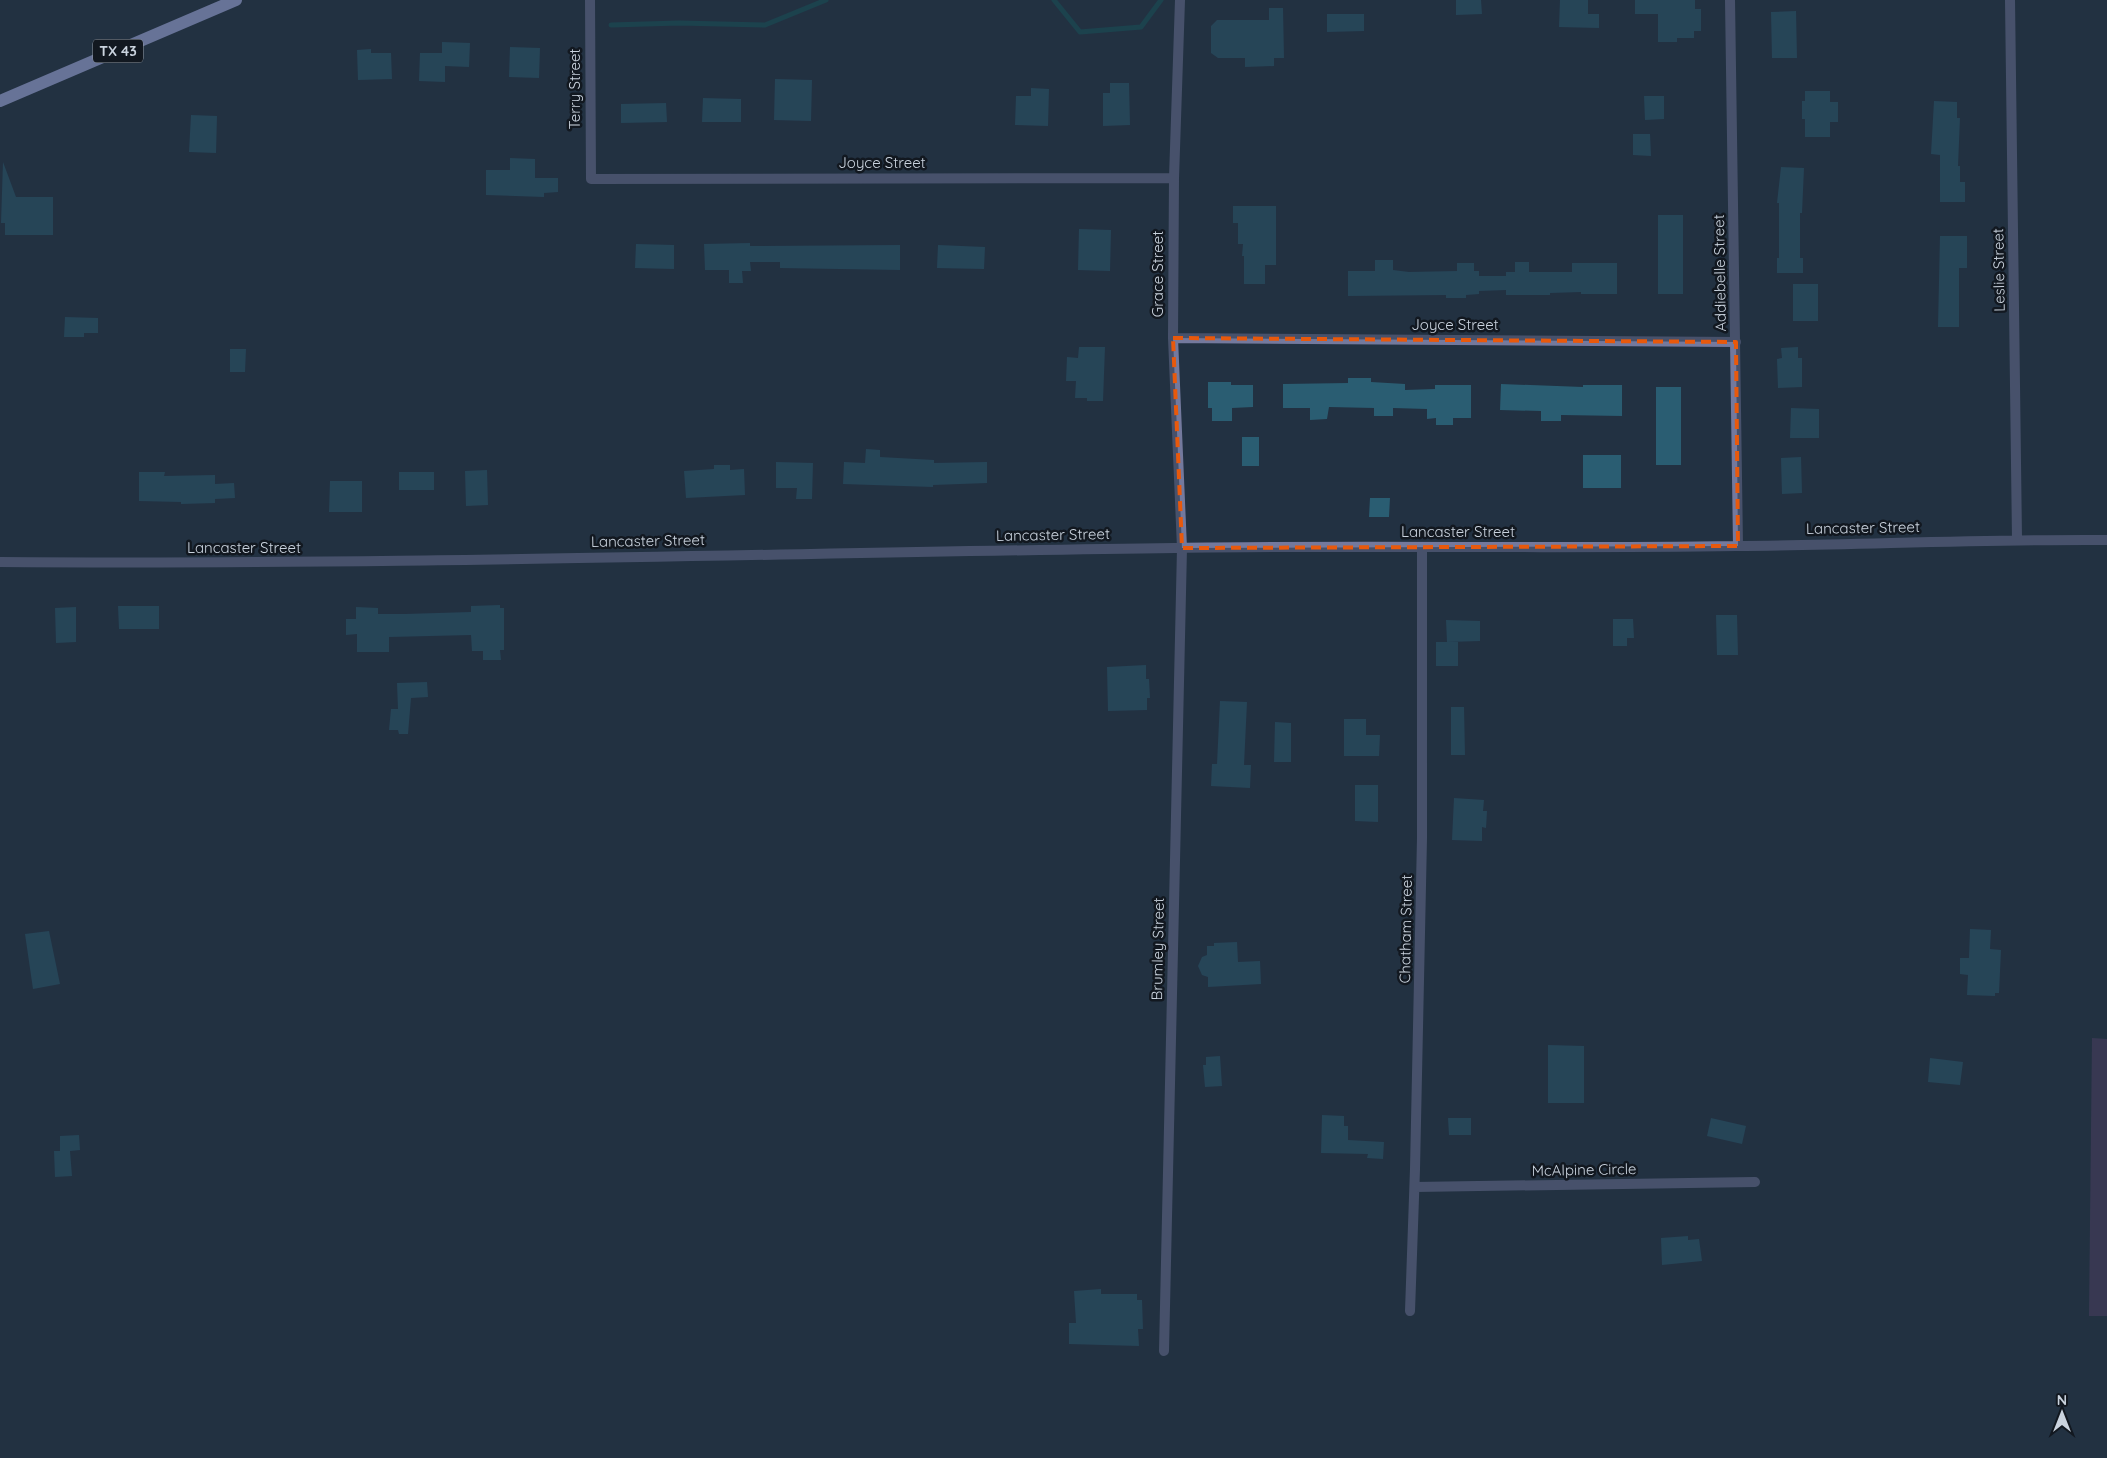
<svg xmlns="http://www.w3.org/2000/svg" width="2107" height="1458" font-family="Quicksand,sans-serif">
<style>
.green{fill:#524267}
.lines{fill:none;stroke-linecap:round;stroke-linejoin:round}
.stream{stroke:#14575c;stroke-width:5}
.building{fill:#2a5d72}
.street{stroke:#74799d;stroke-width:10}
.primary{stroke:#bbc3ff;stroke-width:12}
.marked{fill:none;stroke:#e8590c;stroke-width:4;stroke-dasharray:10 6;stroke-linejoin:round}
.labels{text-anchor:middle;stroke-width:5;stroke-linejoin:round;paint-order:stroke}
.shield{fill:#121820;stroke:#939ba5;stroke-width:1}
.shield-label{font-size:14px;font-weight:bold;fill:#cad3de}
.street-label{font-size:15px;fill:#cad3de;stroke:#121820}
</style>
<rect width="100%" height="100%" fill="#223142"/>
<path class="green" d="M2092,1038L2107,1039V1316H2089Z"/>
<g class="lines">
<path class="stream" d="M1054,0L1080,32L1141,27L1161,0
M611,25L679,23L765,25L826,0"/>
</g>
<path class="building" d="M1456,0H1481L1482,14L1456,15Z
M1560,0H1588V14H1599V28L1559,27Z
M1635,0H1695V9H1701V31H1694V38H1677V42H1658V14H1635Z
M1269,8H1283L1284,58H1274V66L1245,67V58H1218L1211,53V26L1217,20H1269Z
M1796,11L1797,58H1772L1771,12Z
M1327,14H1364V31L1327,32Z
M442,42L470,43L469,67L445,66V82L419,81L420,53H442Z
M510,47L540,48L539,78L509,77Z
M371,49V53H391L392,79L358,80L357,50Z
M775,79L812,80L811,121L774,120Z
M1110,83H1129L1130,125L1103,126V93H1110Z
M1031,88L1049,89L1048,126L1015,125L1016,96H1031Z
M1805,91H1830V102H1838V122H1830V137H1805V119H1802V101H1805Z
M1644,96H1664V119L1645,120Z
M703,98L741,99V122H702Z
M1934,101L1957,102V118H1960L1958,166H1960V182H1965V202H1940V155L1931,154Z
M666,103L667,122L621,123V104Z
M191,115L217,116L216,153L189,152Z
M1633,134H1650L1651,156L1633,155Z
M510,158L535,159V178H558V192L544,193V197L486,195V170H510Z
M3,162L16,197H53V235H5V223H1Z
M1781,167L1804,168L1802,213H1800V258H1803V273H1777V258H1779V203H1777Z
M1233,206H1276V265H1265V284H1244V256H1242L1243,244H1238V223H1233Z
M1658,215H1683V294H1658Z
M1079,229L1111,230L1110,271L1078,270Z
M1940,236H1967V268H1959V327H1938Z
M750,243V246L900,245V270L780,268V262H750L751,271H742L743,283H729V270H705L704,244Z
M636,244L674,245V269L635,268Z
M938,245L985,247L984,269L937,268Z
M1375,260H1393V270L1409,272L1457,271V263H1474V271H1479V276H1506V272H1515V262H1529V272H1572V263H1617V294H1581V292L1550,293V295H1506V290L1479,291V294L1466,295V298H1446V295L1348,296V271H1375Z
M1793,284H1818V321H1793Z
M65,317L98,318V333H84V337H64Z
M1079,347H1105L1103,401H1087V398H1075L1076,381H1066L1067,357L1078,358Z
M1798,347V358H1802V387L1778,388L1777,359L1782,358L1781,348Z
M230,349H246L245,372H230Z
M1348,378H1371V382L1405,384V390L1435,389V385H1471V418H1453V425H1436V418L1427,419V409L1393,408V416H1374V408L1329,407L1327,419L1310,420V408H1283V384L1348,383Z
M1208,382H1231V385H1253V407L1232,408V421H1212V408H1208Z
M1501,384L1583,387V385H1622V416L1561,415V421H1541V411L1500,410Z
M1656,387H1681V465H1656Z
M1791,408L1819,409V438H1790Z
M1242,437H1259V466H1242Z
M866,449L880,450V457L934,460V463L987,462V483L933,485V487L843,484L844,462L865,463Z
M1583,455H1621V488H1583Z
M1801,457L1802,493L1782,494L1781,458Z
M776,462L813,463L812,499H796L797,488H776Z
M714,465H730V470L744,469L745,495L686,498L684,471L714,469Z
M487,470L488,505L466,506L465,471Z
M139,472H165L164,476L215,475V484L234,483L235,498L215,499V503L181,504V502L139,501Z
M399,472H434V490H399Z
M330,481H362V512H329Z
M1370,498H1390L1389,517H1369Z
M500,605V608H504V650H500L501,660H483V651H472L471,635L389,637V652H357V634L346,635V619H356V607L378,608V614H405L471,612V606Z
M118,606H159V629H119Z
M76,607V642L56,643L55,608Z
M1716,615H1737L1738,655H1717Z
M1613,619H1633L1634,638H1627V646H1613Z
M1446,620L1480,621V641L1447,642Z
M1436,642H1458V666H1436Z
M1146,665V679H1149L1150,698H1147V710L1108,711L1107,667Z
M427,682L428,697L411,698L408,734H399L398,730H389L391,709H398L397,683Z
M1220,701L1247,702L1244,765H1251L1250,788L1211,786L1212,764H1217Z
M1451,707H1464L1465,755H1451Z
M1344,719H1366V735H1380L1379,756H1344Z
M1275,722L1291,723V762H1274Z
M1355,785H1378V822L1355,821Z
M1454,798L1484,800L1483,811H1487L1486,828L1482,827V841L1452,840Z
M1970,929L1991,930L1990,949L2001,950L1999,993H1995V996L1967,995L1968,975L1960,974V958H1969Z
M49,931L60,984L33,989L25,934Z
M1237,942L1238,962L1260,961L1261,984L1208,987V977L1202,975L1198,966L1202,957L1207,955V946H1214V943Z
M1548,1045L1584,1046V1103H1548Z
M1220,1056L1222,1086L1205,1087L1203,1065H1206V1057Z
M1930,1058L1963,1062L1960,1085L1928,1082Z
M1322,1115L1344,1116V1126H1348V1140L1384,1142L1383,1159L1367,1158L1368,1154L1321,1153Z
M1448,1118H1471V1135H1449Z
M1711,1118L1746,1126L1742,1144L1707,1136Z
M79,1135L80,1150L70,1151L72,1176L55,1177L54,1151H60V1136Z
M1688,1236V1240L1699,1239L1702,1261L1662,1265L1661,1238Z
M1101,1289V1294H1137V1300H1142L1143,1329H1138L1139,1346L1069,1344V1323H1076L1074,1291Z"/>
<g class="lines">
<path class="street" d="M590,0L591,179L1174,178
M1730,0L1738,546
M2010,0L2017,539
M1173,338L1736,342
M0,562C392,565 783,553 1175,548C1362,545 1549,549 1736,546C1860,545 1983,539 2107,540
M1415,1187L1755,1182
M1410,1311L1415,1169L1422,838V548
M1164,1351L1182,548L1173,338L1174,178L1180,0"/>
<path class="primary" d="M0,101L236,0"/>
</g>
<path d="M0 0H2107V1458H0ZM1173,338L1736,342L1738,546L1182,548Z" fill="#223142" fill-opacity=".55" fill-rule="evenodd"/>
<path class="marked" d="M1173,338L1736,342L1738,546L1182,548Z"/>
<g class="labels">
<rect class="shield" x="93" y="39.5" width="50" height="23" rx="4"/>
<g class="shield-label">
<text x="118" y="56">TX 43</text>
</g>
<g class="street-label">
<text transform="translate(575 89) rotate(-90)" y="5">Terry Street</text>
<text x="882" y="168">Joyce Street</text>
<text transform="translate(1999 270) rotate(-91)" y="5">Leslie Street</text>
<text transform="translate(1720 273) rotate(-91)" y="5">Addiebelle Street</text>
<text transform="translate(1158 274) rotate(-90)" y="5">Grace Street</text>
<text x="1455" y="330">Joyce Street</text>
<text transform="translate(1863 528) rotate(-1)" y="5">Lancaster Street</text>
<text x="1458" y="537">Lancaster Street</text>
<text transform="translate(1053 535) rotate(-1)" y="5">Lancaster Street</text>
<text transform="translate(648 541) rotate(-1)" y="5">Lancaster Street</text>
<text x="244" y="553">Lancaster Street</text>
<text transform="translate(1406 929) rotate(-89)" y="5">Chatham Street</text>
<text transform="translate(1158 949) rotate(-89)" y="5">Brumley Street</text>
<text transform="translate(1584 1170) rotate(-1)" y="5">McAlpine Circle</text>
</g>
</g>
<g transform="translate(2062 1413)" stroke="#121820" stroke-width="4" paint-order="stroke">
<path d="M0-4L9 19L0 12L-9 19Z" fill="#cad3de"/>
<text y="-8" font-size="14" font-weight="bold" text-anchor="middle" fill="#cad3de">N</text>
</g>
</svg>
